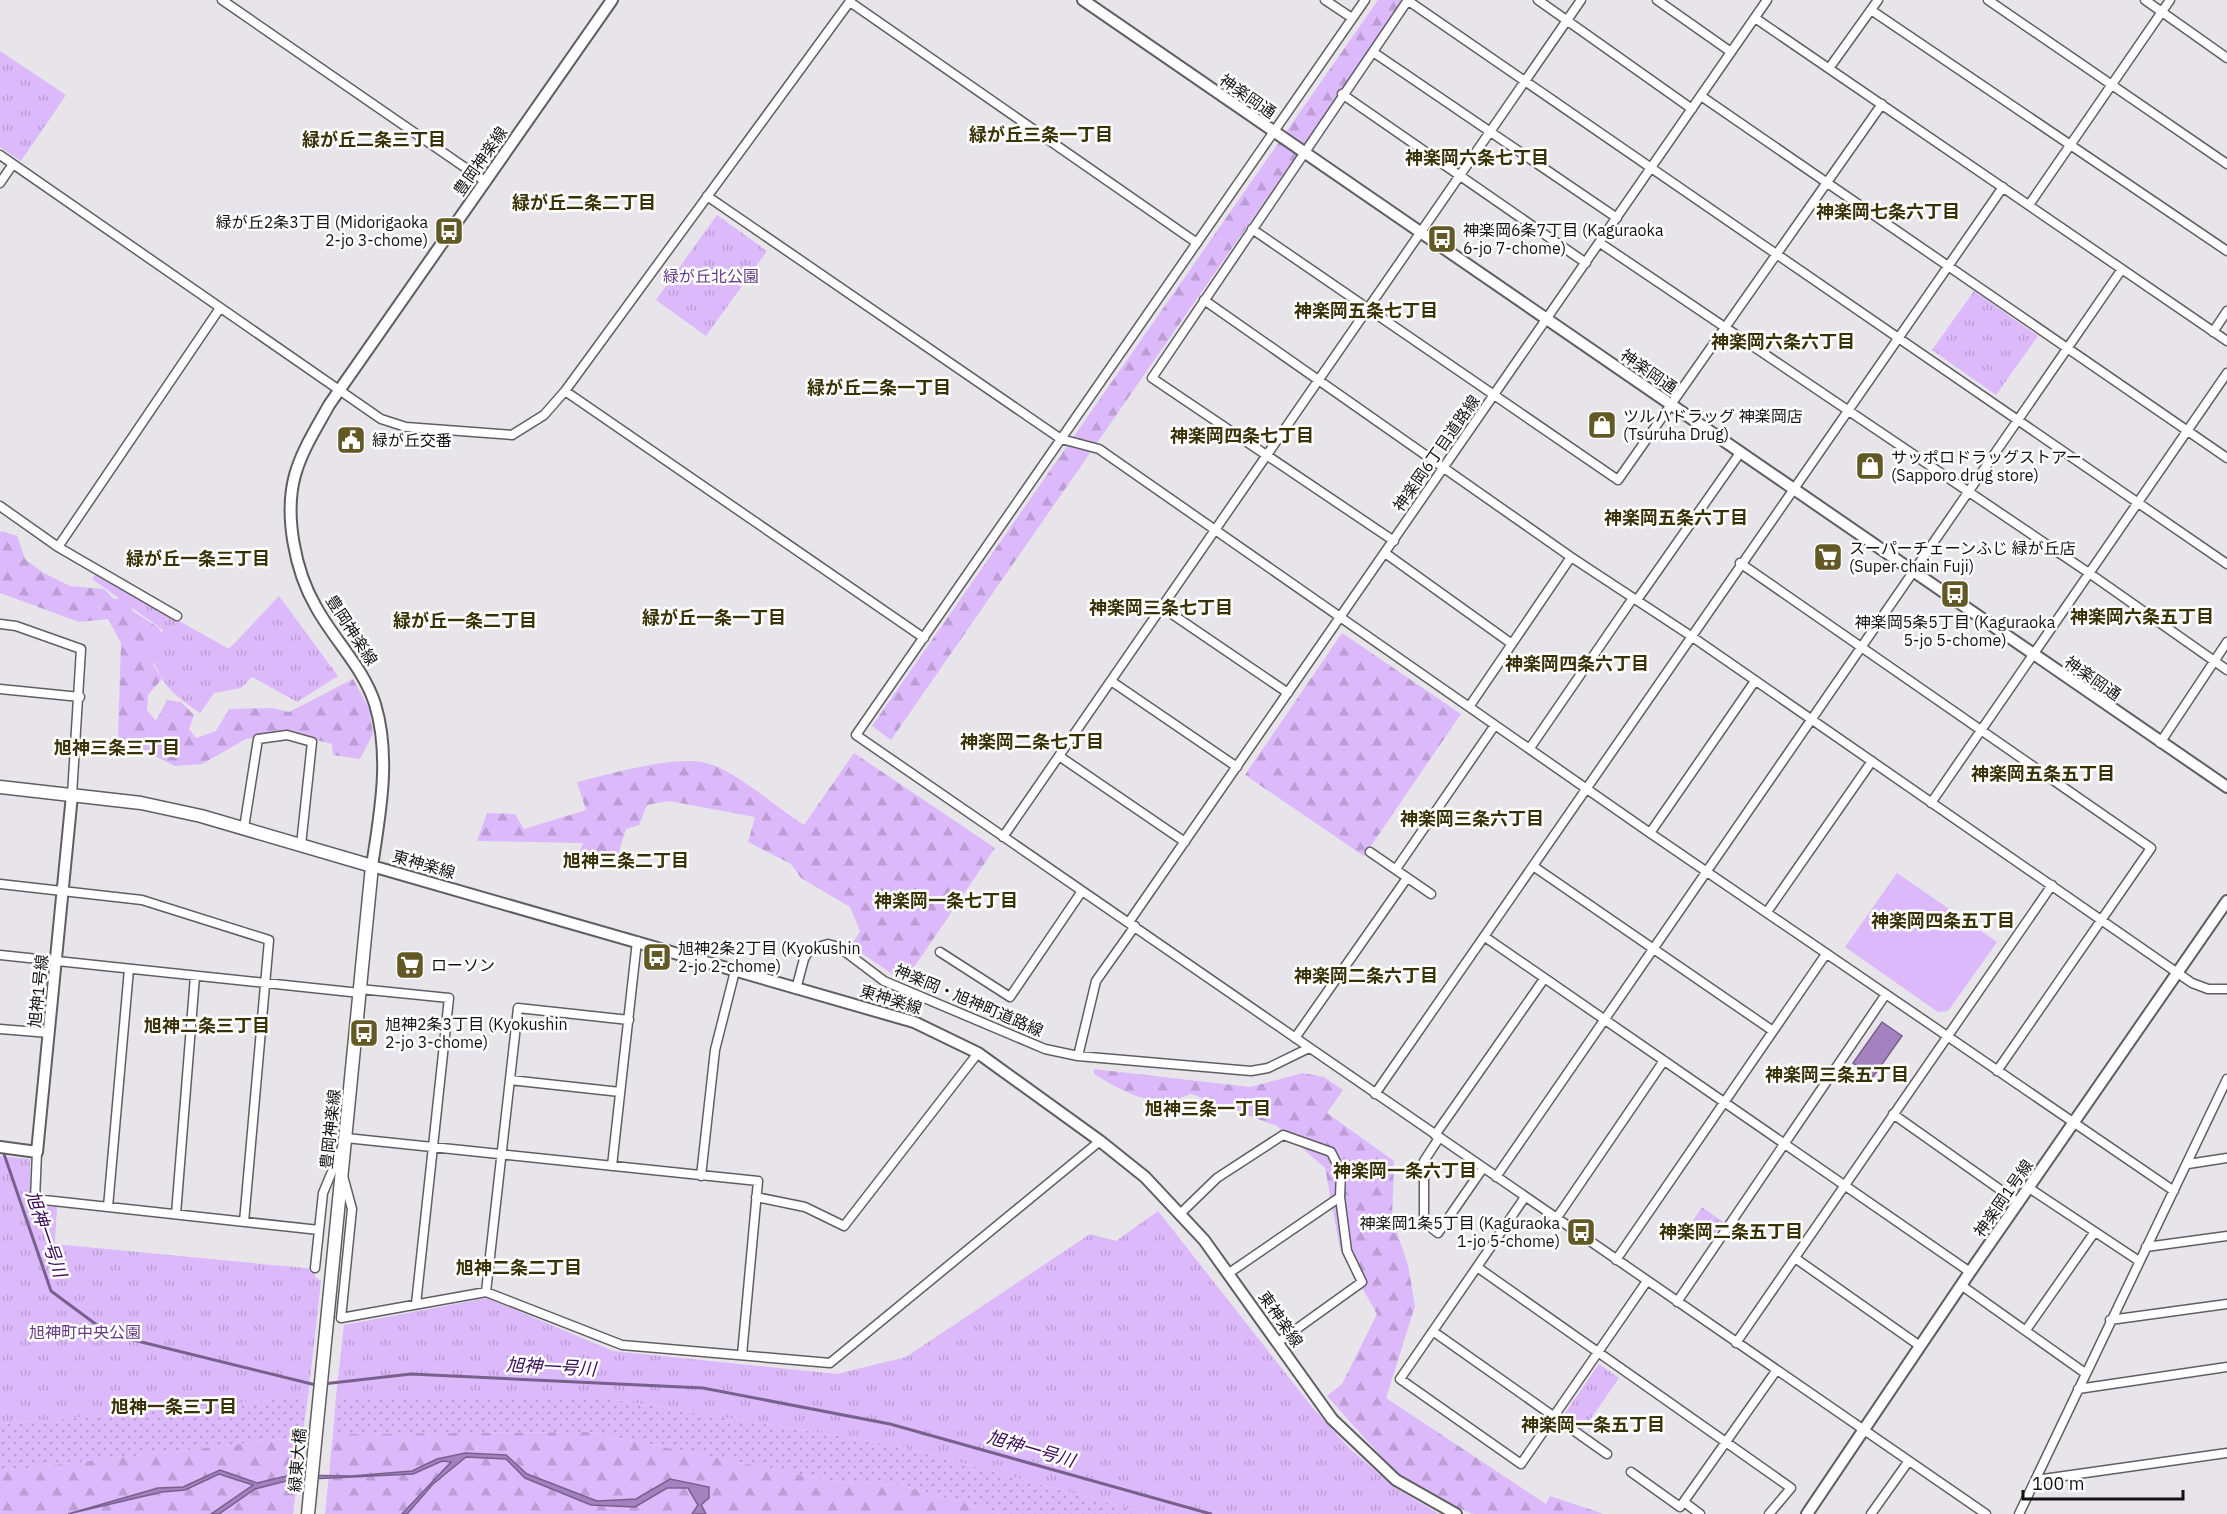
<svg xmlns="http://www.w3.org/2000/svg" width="2227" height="1514" font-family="'IBM Plex Sans','Noto Sans JP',sans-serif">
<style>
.grass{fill:url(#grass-dots)}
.forest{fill:url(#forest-firs)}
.park{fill:url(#park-tufts)}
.pitch{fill:#dcb9fa}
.water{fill:#a482c0;stroke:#78608c;stroke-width:1.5}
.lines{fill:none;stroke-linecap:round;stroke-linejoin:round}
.stream{stroke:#78608c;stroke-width:3}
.minor-casing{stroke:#605e63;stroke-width:11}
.tertiary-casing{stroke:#605e63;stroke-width:14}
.secondary-casing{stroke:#605e63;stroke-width:15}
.minor{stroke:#fff;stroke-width:8}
.tertiary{stroke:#fff;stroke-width:10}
.secondary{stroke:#fff;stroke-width:12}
.labels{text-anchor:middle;stroke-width:5;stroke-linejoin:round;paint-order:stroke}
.street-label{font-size:16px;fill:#131213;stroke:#fff}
.poi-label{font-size:16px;fill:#131213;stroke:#fff;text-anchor:start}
.park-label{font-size:16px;fill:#663a85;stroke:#fff}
.neighbourhood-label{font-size:18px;font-weight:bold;fill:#3a3207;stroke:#fff}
.water-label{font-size:18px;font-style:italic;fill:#3c0c58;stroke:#fff}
</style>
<defs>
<pattern id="grass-dots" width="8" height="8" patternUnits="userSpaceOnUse" patternTransform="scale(1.5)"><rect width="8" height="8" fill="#dcb9fa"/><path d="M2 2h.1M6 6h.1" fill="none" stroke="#bc9ed5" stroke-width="1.8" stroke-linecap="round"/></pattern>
<pattern id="forest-firs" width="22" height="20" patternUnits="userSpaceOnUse" patternTransform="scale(1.5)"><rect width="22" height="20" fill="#dcb9fa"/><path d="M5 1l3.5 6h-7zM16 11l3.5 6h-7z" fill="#bc9ed5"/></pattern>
<pattern id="park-tufts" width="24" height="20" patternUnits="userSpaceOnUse" patternTransform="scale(1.5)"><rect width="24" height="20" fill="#dcb9fa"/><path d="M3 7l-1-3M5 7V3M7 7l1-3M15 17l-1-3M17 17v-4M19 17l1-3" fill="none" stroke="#bc9ed5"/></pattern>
</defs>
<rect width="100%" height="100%" fill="#e7e5ea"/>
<path class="grass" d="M336,1396H592L900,1446L1149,1514H1001L901,1485L835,1482L589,1432L333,1434Z
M308,1397L302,1437L0,1471V1424Z"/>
<path class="forest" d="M1378,0H1404L891,740L872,726Z
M2,531L17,536L25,559L42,572L70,586L104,589L114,599L124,598L130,604L133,611L159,628L167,646L153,664L162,679L148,695L147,710L156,721L167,700L181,702L194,715L189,729L196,738L216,731L229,709L272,708L289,712L353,679L369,708L373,734L360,759L333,755L332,744L288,733L246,739L202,764L175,766L118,738L121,643L108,619L79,622L0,593V532Z
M1342,633L1461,714L1364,856L1245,775Z
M854,753L995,848L904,982L851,946L860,931L850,907L801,878L791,864L748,842L755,817L669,801L647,805L639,825L626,829L615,864L574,865L583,843L477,841L487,813L515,814L524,829L586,810L577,782C611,774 673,755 706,763C735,770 777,808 804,825Z
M1094,1069L1250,1087L1303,1073L1324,1077L1343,1090L1327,1113L1394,1161L1392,1218L1408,1265L1415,1306L1386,1398L1546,1504L1550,1496L1604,1514H1473L1446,1503L1399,1476L1327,1396L1342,1384L1377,1314L1340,1249L1325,1168L1277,1126L1191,1094C1153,1110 1126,1093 1094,1074Z
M589,1432L835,1482L901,1485L1001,1514H325L333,1434Z
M302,1437L293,1514H0V1471Z"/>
<path class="park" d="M0,51L66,95L21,161L0,147Z
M717,215L767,251L706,336L656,300Z
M1974,291L2038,336L1996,395L1932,350Z
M96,574L229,649L279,596L338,676L297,702L252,677L241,688L214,693L200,713C171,693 163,686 150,653L163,630L92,579Z
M0,1156L30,1159V1204L57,1206L55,1244L315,1269V1277L321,1281L308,1397L0,1424Z
M1702,1207L1723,1222L1709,1242L1688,1228Z
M1158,1211L1312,1407L1349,1448L1394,1487L1439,1514H1149L900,1446L592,1396H336L344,1325L487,1298L613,1351L837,1374L906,1357L1090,1234L1116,1241Z
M1599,1364L1619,1378L1583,1430L1563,1416Z"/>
<path class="pitch" d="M1897,873L1997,942L1948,1011L1938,1012L1845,947Z"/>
<path class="water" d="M1882,1022L1902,1036L1873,1077L1853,1063Z
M465,1453L506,1455L527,1474L597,1501L636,1499L670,1479L709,1487V1498L701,1505L706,1514H692L698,1505L688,1488H667L635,1507L591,1505L525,1478L506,1459L466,1457L433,1484L407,1514H402L451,1462L442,1461L413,1474L290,1480L255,1489L219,1514H211L253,1485L219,1474L185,1490L162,1492L68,1514L158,1488L183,1487L220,1470L257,1483L291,1475L352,1476L412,1471L437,1459Z"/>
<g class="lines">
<path class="stream" d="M3,1151L51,1291L109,1334L316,1385
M323,1384L411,1374L703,1388L890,1424L1211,1514"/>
<g class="minor-casing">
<path id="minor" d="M222,0L486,182
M1325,0L1352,18
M1365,0L856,735L1986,1514
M1407,0L2227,564
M1538,0L1692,109
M1657,0L1731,52
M1988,0L2227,164
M2145,0L2227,58
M850,2L1197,243
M1871,10L2227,251
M1755,18L2227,341
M1373,52L1617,218
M1830,67L1878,0
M1342,94L1586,263
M1701,96L2227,458
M0,155L381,419L406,427L512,435L544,415L565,391L851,0
M0,183L13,164
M707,196L1061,439L1099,449L1650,833L2174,1191
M2029,205L2170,0
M1252,229L1618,480L1882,104
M1600,243L2089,573L2227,670
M1204,300L1571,557L1691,636L2192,983L2208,989H2227
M2213,332L2227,311
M565,391L924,638
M0,506L58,547L177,616
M1394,541L1152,378L1408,0
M58,547L220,308
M1385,553L1512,644
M1740,563L2151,848L1997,1071
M1637,600L1740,453
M1163,608L1288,693
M0,624L16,626L81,649L72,795
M1111,681L1237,767
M0,689L80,697
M1469,707L1571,557
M2160,743L2227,642
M1530,748L1633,598
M1059,756L1185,842
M1931,803L2227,373
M244,828L258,739L287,735L312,742L301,845
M1650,833L1755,681
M1003,837L1581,0
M1370,852L1431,894
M1533,866L1773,1031
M1396,869L1495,725
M0,884L142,900L269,940L244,1222
M1767,912L1872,761
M1129,922L1767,0
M1485,937L1970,1272
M940,952L1010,997L1082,891
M0,955L360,993
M360,989L449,998L416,1304
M796,989L804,959L809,950L828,944L839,947L884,981L1045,1049L1078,1056L1251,1071L1268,1068L1309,1048
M0,1029L49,1033
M1295,1038L1407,878
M1078,1056L1096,981L1135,926
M510,1080L620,1092
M1375,1094L2003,187
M1893,1114L2019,1203
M1435,1135L1544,979
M1439,1138L1424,1161V1222L1438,1233L1483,1168
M37,1152L35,1199L319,1230
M2188,1164L2227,1158
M612,1166L637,941
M343,1176L352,1209L341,1318L486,1292L622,1345L830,1363L1100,1141
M701,1176L715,1050L735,971
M1496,1177L2122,269
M2029,1188L2139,1261
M756,1197L805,1207L844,1226L978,1053
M1525,1197L1400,1379L1521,1464L1647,1281
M108,1207L129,969
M1181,1213L1217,1178L1283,1135L1331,1152L1341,1172L1340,1197L1229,1273
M176,1214L195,976
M1556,1219L1663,1062
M2146,1247L2227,1236
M1795,1258L1920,1346
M1616,1260L1826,954
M1477,1267L1791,1488L1769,1514
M315,1268L323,1193L346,1138L758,1181L742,1355
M1961,1285L2085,1373
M486,1292L518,1008L629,1020
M1677,1302L1886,994
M2110,1320L2227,1304
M2026,1330L2094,1233
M1434,1332L1607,1454
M1277,1343L1362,1282L1347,1251L1340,1197
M1736,1343L2052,885
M2078,1389L2227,1367
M1631,1472L1680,1507L1776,1371
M2036,1480L2227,1453
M1684,1502L1700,1514
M1871,1514L1908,1462
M2019,1514L2227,1079"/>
</g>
<g class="tertiary-casing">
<path id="tertiary" d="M612,0L329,405C317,427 302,450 295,475C284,515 295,571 316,607C334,640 363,667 375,704C391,757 380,813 372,866L914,1022L978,1053L1100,1141L1145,1177L1204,1240L1332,1419L1396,1480L1456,1514
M1083,0L2227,787
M0,1147L37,1152L72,795
M1807,1514L1970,1272L2227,901"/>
</g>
<g class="secondary-casing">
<path id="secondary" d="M0,787L141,803L201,816L372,866L308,1514"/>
</g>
<use href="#minor" class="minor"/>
<use href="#tertiary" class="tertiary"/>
<use href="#secondary" class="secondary"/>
</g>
<defs>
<g id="bus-square" transform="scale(1.5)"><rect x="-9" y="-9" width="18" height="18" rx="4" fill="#625925" stroke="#fff"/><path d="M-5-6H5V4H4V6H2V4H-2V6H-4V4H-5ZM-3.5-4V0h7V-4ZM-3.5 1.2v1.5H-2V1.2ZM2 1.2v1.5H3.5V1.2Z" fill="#fff"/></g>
<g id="shop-square" transform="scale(1.5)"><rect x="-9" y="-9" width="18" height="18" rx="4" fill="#625925" stroke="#fff"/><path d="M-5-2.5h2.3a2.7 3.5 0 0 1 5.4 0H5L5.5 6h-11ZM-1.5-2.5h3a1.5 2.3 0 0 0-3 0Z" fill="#fff"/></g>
<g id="civic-square" transform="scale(1.5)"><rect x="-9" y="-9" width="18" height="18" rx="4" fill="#625925" stroke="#fff"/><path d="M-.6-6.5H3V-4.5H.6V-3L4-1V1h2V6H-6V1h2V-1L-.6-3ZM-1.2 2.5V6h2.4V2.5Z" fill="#fff"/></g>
<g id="supermarket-square" transform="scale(1.5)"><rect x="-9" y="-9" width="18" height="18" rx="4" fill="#625925" stroke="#fff"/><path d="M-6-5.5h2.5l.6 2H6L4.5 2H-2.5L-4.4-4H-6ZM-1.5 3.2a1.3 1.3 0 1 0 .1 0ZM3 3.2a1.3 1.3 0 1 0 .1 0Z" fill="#fff"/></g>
</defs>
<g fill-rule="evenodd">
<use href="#bus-square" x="449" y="231"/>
<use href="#bus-square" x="1442" y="239"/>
<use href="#shop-square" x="1602" y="425"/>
<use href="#civic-square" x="351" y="440"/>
<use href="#shop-square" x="1870" y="466"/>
<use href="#supermarket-square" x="1828" y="557"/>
<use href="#bus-square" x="1955" y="594"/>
<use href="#bus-square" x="657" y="957"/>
<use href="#supermarket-square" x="410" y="965"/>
<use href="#bus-square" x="364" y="1033"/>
<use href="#bus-square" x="1581" y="1232"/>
</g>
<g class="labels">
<g class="street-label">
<text transform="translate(1248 96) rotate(35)" y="6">神楽岡通</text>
<text transform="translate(480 161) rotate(-55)" y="6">豊岡神楽線</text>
<text transform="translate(1649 371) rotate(35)" y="6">神楽岡通</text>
<text transform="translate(1436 453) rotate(-55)" y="6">神楽岡6丁目道路線</text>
<text transform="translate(352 630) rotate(57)" y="6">豊岡神楽線</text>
<text transform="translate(2093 678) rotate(35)" y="6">神楽岡通</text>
<text transform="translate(424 864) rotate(16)" y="6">東神楽線</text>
<text transform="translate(38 991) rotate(-84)" y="6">旭神1号線</text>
<text transform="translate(891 999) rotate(17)" y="6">東神楽線</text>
<text transform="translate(969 1000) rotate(23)" y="6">神楽岡・旭神町道路線</text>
<text transform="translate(330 1129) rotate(-84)" y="6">豊岡神楽線</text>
<text transform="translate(2003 1198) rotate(-55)" y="6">神楽岡1号線</text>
<text transform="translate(1281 1319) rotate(55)" y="6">東神楽線</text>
<text transform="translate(297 1460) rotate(-85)" y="6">緑東大橋</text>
</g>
<g class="poi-label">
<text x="428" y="228" text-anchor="end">緑が丘2条3丁目 (Midorigaoka<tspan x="428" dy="18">2-jo 3-chome)</tspan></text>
<text x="1463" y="236">神楽岡6条7丁目 (Kaguraoka<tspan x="1463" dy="18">6-jo 7-chome)</tspan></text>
<text x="1623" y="422">ツルハドラッグ 神楽岡店<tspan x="1623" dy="18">(Tsuruha Drug)</tspan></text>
<text x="372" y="446">緑が丘交番</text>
<text x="1891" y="463">サッポロドラッグストアー<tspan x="1891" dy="18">(Sapporo drug store)</tspan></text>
<text x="1849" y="554">スーパーチェーンふじ 緑が丘店<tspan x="1849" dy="18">(Super chain Fuji)</tspan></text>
<text x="1955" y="628" text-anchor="middle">神楽岡5条5丁目 (Kaguraoka<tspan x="1955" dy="18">5-jo 5-chome)</tspan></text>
<text x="678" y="954">旭神2条2丁目 (Kyokushin<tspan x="678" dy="18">2-jo 2-chome)</tspan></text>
<text x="431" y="971">ローソン</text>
<text x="385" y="1030">旭神2条3丁目 (Kyokushin<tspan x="385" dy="18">2-jo 3-chome)</tspan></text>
<text x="1560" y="1229" text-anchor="end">神楽岡1条5丁目 (Kaguraoka<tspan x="1560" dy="18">1-jo 5-chome)</tspan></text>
</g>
<g class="park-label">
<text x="711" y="282">緑が丘北公園</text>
<text x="85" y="1338">旭神町中央公園</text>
</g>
<g class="neighbourhood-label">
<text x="1041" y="141">緑が丘三条一丁目</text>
<text x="374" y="146">緑が丘二条三丁目</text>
<text x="1477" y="164">神楽岡六条七丁目</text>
<text x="584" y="209">緑が丘二条二丁目</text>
<text x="1888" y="218">神楽岡七条六丁目</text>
<text x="1366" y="317">神楽岡五条七丁目</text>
<text x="1783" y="348">神楽岡六条六丁目</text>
<text x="879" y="394">緑が丘二条一丁目</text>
<text x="1242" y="442">神楽岡四条七丁目</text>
<text x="1676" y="524">神楽岡五条六丁目</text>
<text x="198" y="565">緑が丘一条三丁目</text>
<text x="1161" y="614">神楽岡三条七丁目</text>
<text x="2142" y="623">神楽岡六条五丁目</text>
<text x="714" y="624">緑が丘一条一丁目</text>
<text x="465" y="627">緑が丘一条二丁目</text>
<text x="1577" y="670">神楽岡四条六丁目</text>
<text x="1032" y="748">神楽岡二条七丁目</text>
<text x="117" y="754">旭神三条三丁目</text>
<text x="2043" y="780">神楽岡五条五丁目</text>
<text x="1472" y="825">神楽岡三条六丁目</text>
<text x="626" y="867">旭神三条二丁目</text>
<text x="946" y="907">神楽岡一条七丁目</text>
<text x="1943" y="927">神楽岡四条五丁目</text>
<text x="1366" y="982">神楽岡二条六丁目</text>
<text x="207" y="1032">旭神二条三丁目</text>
<text x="1837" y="1081">神楽岡三条五丁目</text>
<text x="1208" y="1115">旭神三条一丁目</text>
<text x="1405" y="1177">神楽岡一条六丁目</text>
<text x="1731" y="1238">神楽岡二条五丁目</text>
<text x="519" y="1274">旭神二条二丁目</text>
<text x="174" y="1413">旭神一条三丁目</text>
<text x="1593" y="1431">神楽岡一条五丁目</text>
</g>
<g class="water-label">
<text transform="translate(46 1234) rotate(71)" y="6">旭神一号川</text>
<text transform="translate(551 1367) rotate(3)" y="6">旭神一号川</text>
<text transform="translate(1031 1449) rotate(16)" y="6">旭神一号川</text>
</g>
</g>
<path d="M2023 1490v9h160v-9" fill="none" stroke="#131213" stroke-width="3"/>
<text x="2032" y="1490" font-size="18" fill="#131213" stroke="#ffffff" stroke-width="4.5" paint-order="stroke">100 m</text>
</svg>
